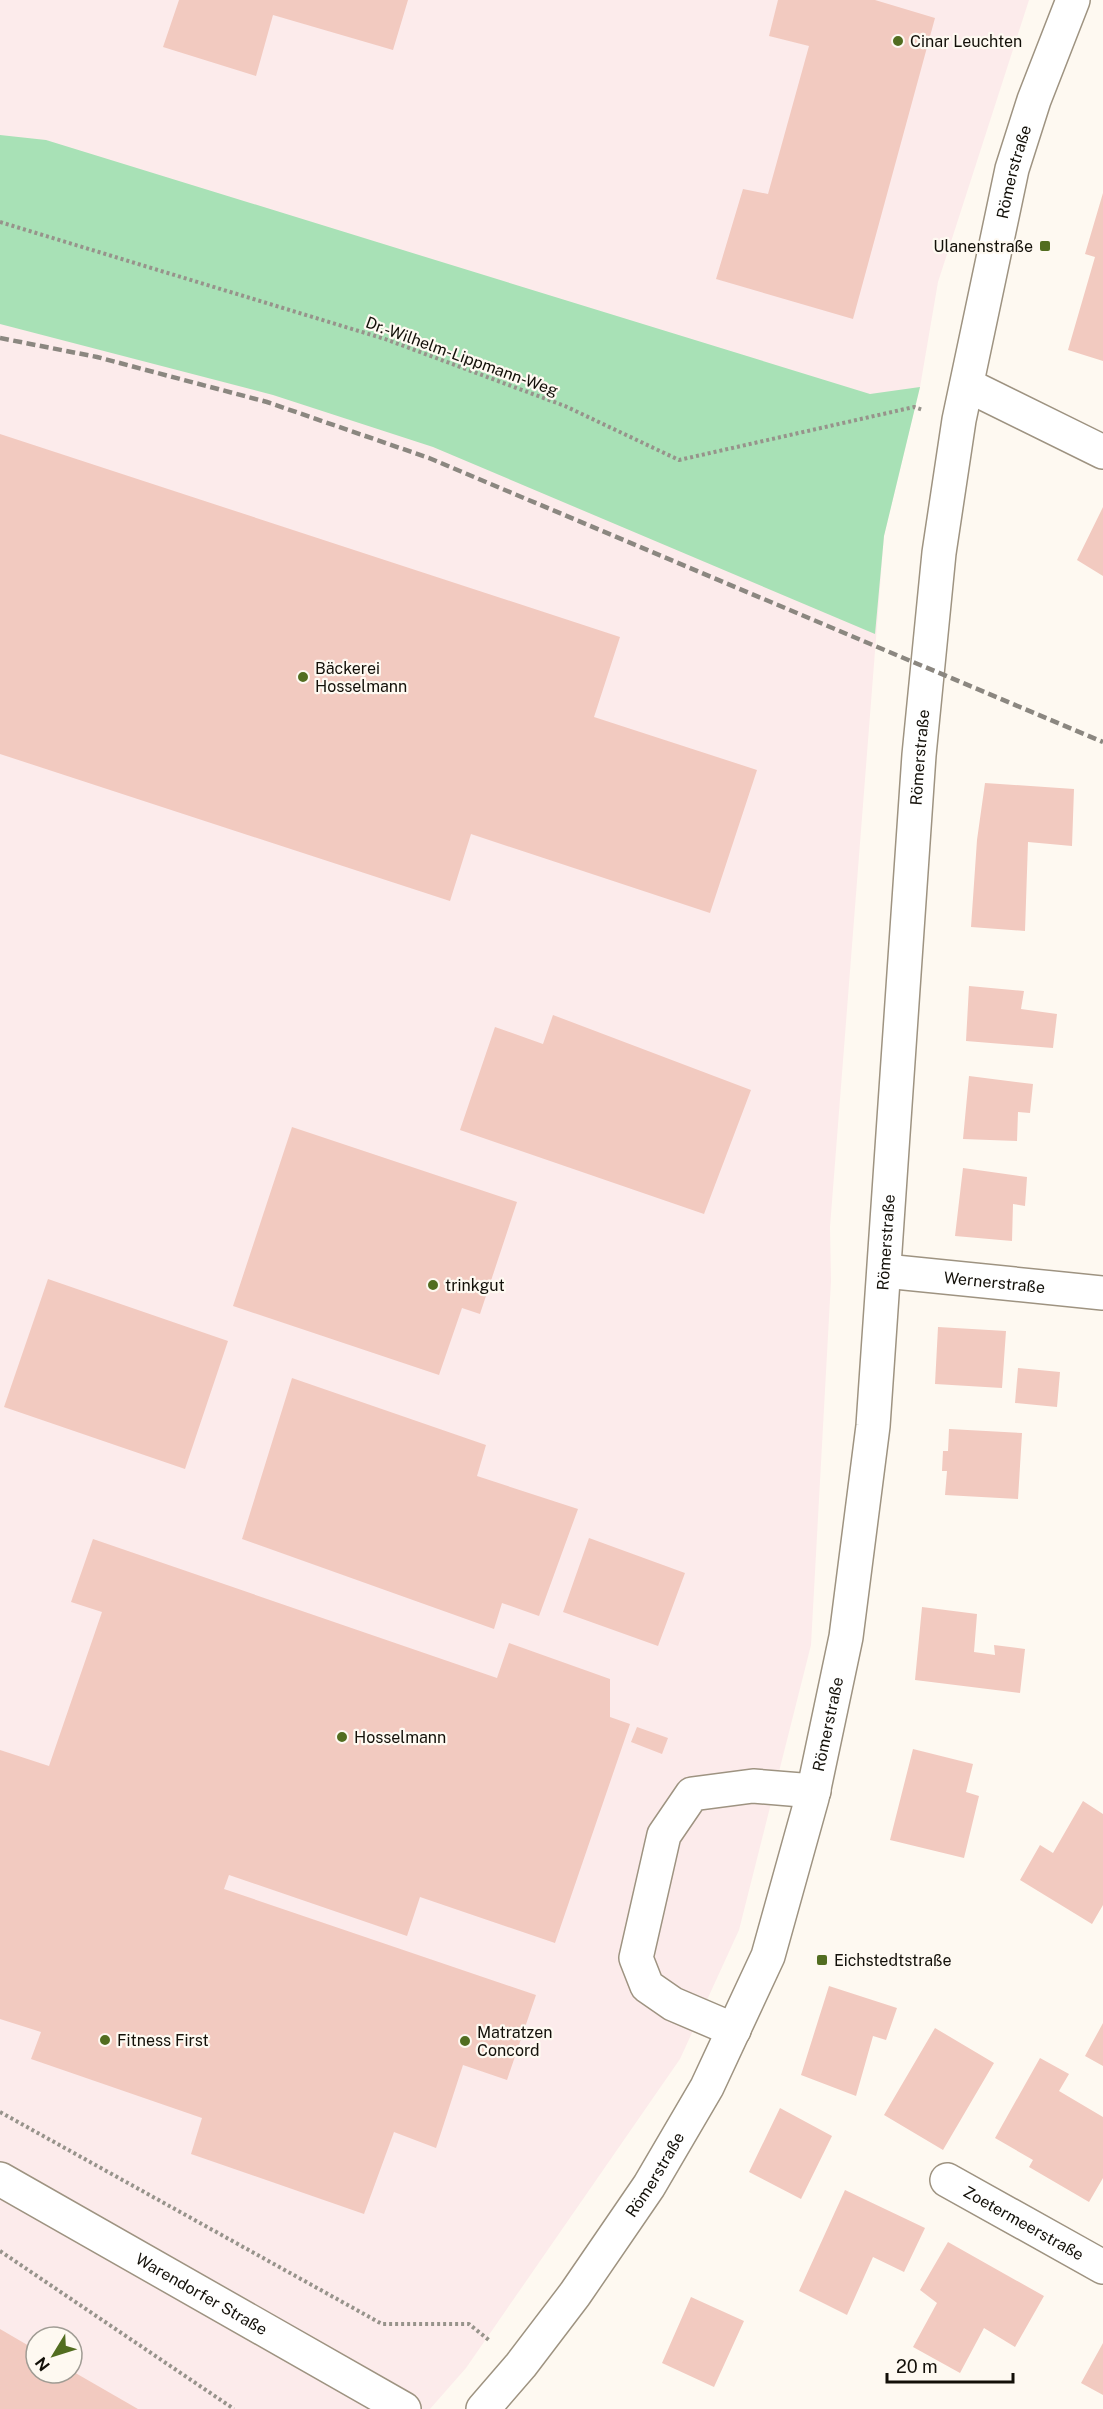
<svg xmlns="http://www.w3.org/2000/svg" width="1103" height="2409" font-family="'Public Sans',sans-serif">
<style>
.industrial{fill:#fcebeb;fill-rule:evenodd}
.green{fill:#a8e1b6}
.building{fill:#f2cac0}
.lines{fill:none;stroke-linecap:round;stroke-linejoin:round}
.minor-casing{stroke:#9e9381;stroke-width:36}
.major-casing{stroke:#9e9381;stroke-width:36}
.path{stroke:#97938b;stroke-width:4;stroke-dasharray:3 3;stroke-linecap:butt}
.minor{stroke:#fff;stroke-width:33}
.major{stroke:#fff;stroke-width:33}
.rail{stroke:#8b8780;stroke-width:4.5;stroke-dasharray:9 4.5;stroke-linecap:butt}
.poi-dot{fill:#526d20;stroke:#fef9f1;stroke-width:2}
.labels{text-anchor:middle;stroke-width:4.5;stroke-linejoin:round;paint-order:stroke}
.poi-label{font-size:16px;fill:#131009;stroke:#fef9f1;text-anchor:start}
.street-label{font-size:16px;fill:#131009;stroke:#fef9f1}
</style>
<rect width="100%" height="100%" fill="#fef9f1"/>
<path class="industrial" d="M0,0H1029L938,282L920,387L884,536L830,1227L831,1281L811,1645L739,1930L680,2059L466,2368L430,2409H0ZM36,2337H72V2373H36Z"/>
<path class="green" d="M0,135L46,140L870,394L920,387L884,536L875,634L433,447L273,395L0,324Z"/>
<path class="building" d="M179,0H408L393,50L273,15L256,76L163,47Z
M778,0H875L935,18L853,319L716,279L743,189L768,194L809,46L769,36Z
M1103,193V361L1068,350L1095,257L1085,254Z
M0,434L620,637L594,717L757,770L710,913L471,834L450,901L0,754Z
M1103,507V576L1077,560Z
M985,783L1074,789L1072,846L1028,842L1025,931L971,927L977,840Z
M969,986L1024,991L1021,1009L1057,1014L1053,1048L966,1041Z
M553,1015L751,1090L704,1214L460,1130L495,1027L543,1044Z
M969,1076L1033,1084L1030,1113L1018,1112L1017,1141L963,1139Z
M292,1127L517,1202L480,1314L462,1308L439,1375L233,1306Z
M963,1168L1027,1177L1025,1206L1013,1204L1012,1241L955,1236Z
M48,1279L228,1341L185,1469L4,1407Z
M938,1327L1006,1331L1002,1388L935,1384Z
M1018,1368L1060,1372L1057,1407L1015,1403Z
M292,1378L486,1445L477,1476L578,1509L539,1616L502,1603L494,1629L242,1539Z
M949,1429L1022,1433L1018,1499L945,1495L947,1471H942L943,1451H948Z
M589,1538L685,1573L658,1646L563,1612Z
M93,1539L497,1678L509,1643L610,1679V1717L630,1724L555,1943L420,1897L407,1936L229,1875L224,1889L536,1995L507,2080L463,2065L436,2148L394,2132L364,2214L191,2154L202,2118L31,2059L41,2032L0,2019V1750L49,1766L102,1612L71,1602Z
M922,1607L977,1614L974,1652L995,1655L994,1645L1025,1649L1020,1693L915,1680Z
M637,1727L668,1738L662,1754L631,1742Z
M913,1749L973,1764L966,1792L979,1796L964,1858L890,1840Z
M1083,1801L1103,1814V1905L1092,1924L1020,1880L1040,1845L1053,1853Z
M829,1986L897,2008L886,2040L873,2036L856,2096L801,2075Z
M1103,2023V2066L1085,2056Z
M935,2028L994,2063L943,2150L884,2115Z
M1040,2058L1069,2074L1059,2091L1103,2117V2178L1089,2202L1029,2167L1033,2160L995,2138Z
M780,2108L832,2136L801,2199L749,2172Z
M845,2190L925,2228L904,2272L873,2257L847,2315L799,2291Z
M948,2242L1044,2296L1015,2347L984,2328L960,2373L913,2347L937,2303L920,2290Z
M691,2297L744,2321L714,2387L662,2363Z
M0,2329L36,2350V2373H72V2371L138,2409H0Z
M1103,2343V2395L1081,2383Z"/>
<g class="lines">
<g class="minor-casing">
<g id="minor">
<path d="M967,385L1103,452"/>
<path id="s1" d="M885,1271L1103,1293"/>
<path d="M734,2030L673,2004L647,1986L636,1958L664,1835L692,1794L753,1786L814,1791"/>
<path id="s2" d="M0,2179L404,2409"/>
<path id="s3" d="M947,2180L1103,2267"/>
</g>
</g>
<g class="major-casing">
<g id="major">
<path id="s4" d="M483,2409L521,2365L575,2294L649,2186L707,2087L768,1956L812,1798L846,1637L873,1426L919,755L939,553L959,420L1012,169L1034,100L1073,0"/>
</g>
</g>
<path class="path" d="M0,222L385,339L565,406L679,460L914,407L923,410
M0,2112L382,2324H469L490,2341
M0,2251L234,2409"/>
<use href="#minor" class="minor"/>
<use href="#major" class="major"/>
<path class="rail" d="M0,338L97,357L267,402L429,458L1103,742"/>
</g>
<g class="poi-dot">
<circle cx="898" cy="41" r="6"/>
<rect x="1039" y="240" width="12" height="12" rx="3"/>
<circle cx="303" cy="677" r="6"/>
<circle cx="433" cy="1285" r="6"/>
<circle cx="342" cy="1737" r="6"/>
<rect x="816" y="1954" width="12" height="12" rx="3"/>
<circle cx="105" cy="2040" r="6"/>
<circle cx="465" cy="2041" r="6"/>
</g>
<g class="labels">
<g class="poi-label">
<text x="910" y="47">Cinar Leuchten</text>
<text x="1033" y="252" text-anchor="end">Ulanenstraße</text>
<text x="315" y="674">Bäckerei<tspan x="315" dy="18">Hosselmann</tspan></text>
<text x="445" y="1291">trinkgut</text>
<text x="354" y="1743">Hosselmann</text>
<text x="834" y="1966">Eichstedtstraße</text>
<text x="477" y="2038">Matratzen<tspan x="477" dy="18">Concord</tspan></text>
<text x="117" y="2046">Fitness First</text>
</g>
<g class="street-label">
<text dy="6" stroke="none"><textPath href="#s4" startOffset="2343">Römerstraße</textPath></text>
<text transform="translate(462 356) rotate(20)" y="6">Dr.-Wilhelm-Lippmann-Weg</text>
<text dy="6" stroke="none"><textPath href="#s4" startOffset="1749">Römerstraße</textPath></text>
<text dy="6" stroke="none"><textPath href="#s4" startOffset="1263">Römerstraße</textPath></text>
<text dy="6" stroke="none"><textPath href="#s1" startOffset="110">Wernerstraße</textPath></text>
<text dy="6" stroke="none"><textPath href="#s4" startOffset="777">Römerstraße</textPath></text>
<text dy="6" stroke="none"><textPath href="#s4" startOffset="291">Römerstraße</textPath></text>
<text dy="6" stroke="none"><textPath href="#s3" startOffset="88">Zoetermeerstraße</textPath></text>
<text dy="6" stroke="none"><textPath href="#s2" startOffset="232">Warendorfer Straße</textPath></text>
</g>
</g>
<g transform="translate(54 2355) rotate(232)"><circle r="28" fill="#fef9f1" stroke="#a09c94" stroke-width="1.5"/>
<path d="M0-4.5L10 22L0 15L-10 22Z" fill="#526d20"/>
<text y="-9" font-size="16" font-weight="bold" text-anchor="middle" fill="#131009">N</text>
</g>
<path d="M887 2373v9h126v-9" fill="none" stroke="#131009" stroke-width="3"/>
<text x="896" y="2373" font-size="18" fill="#131009" stroke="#fef9f1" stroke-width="4.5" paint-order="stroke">20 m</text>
</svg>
